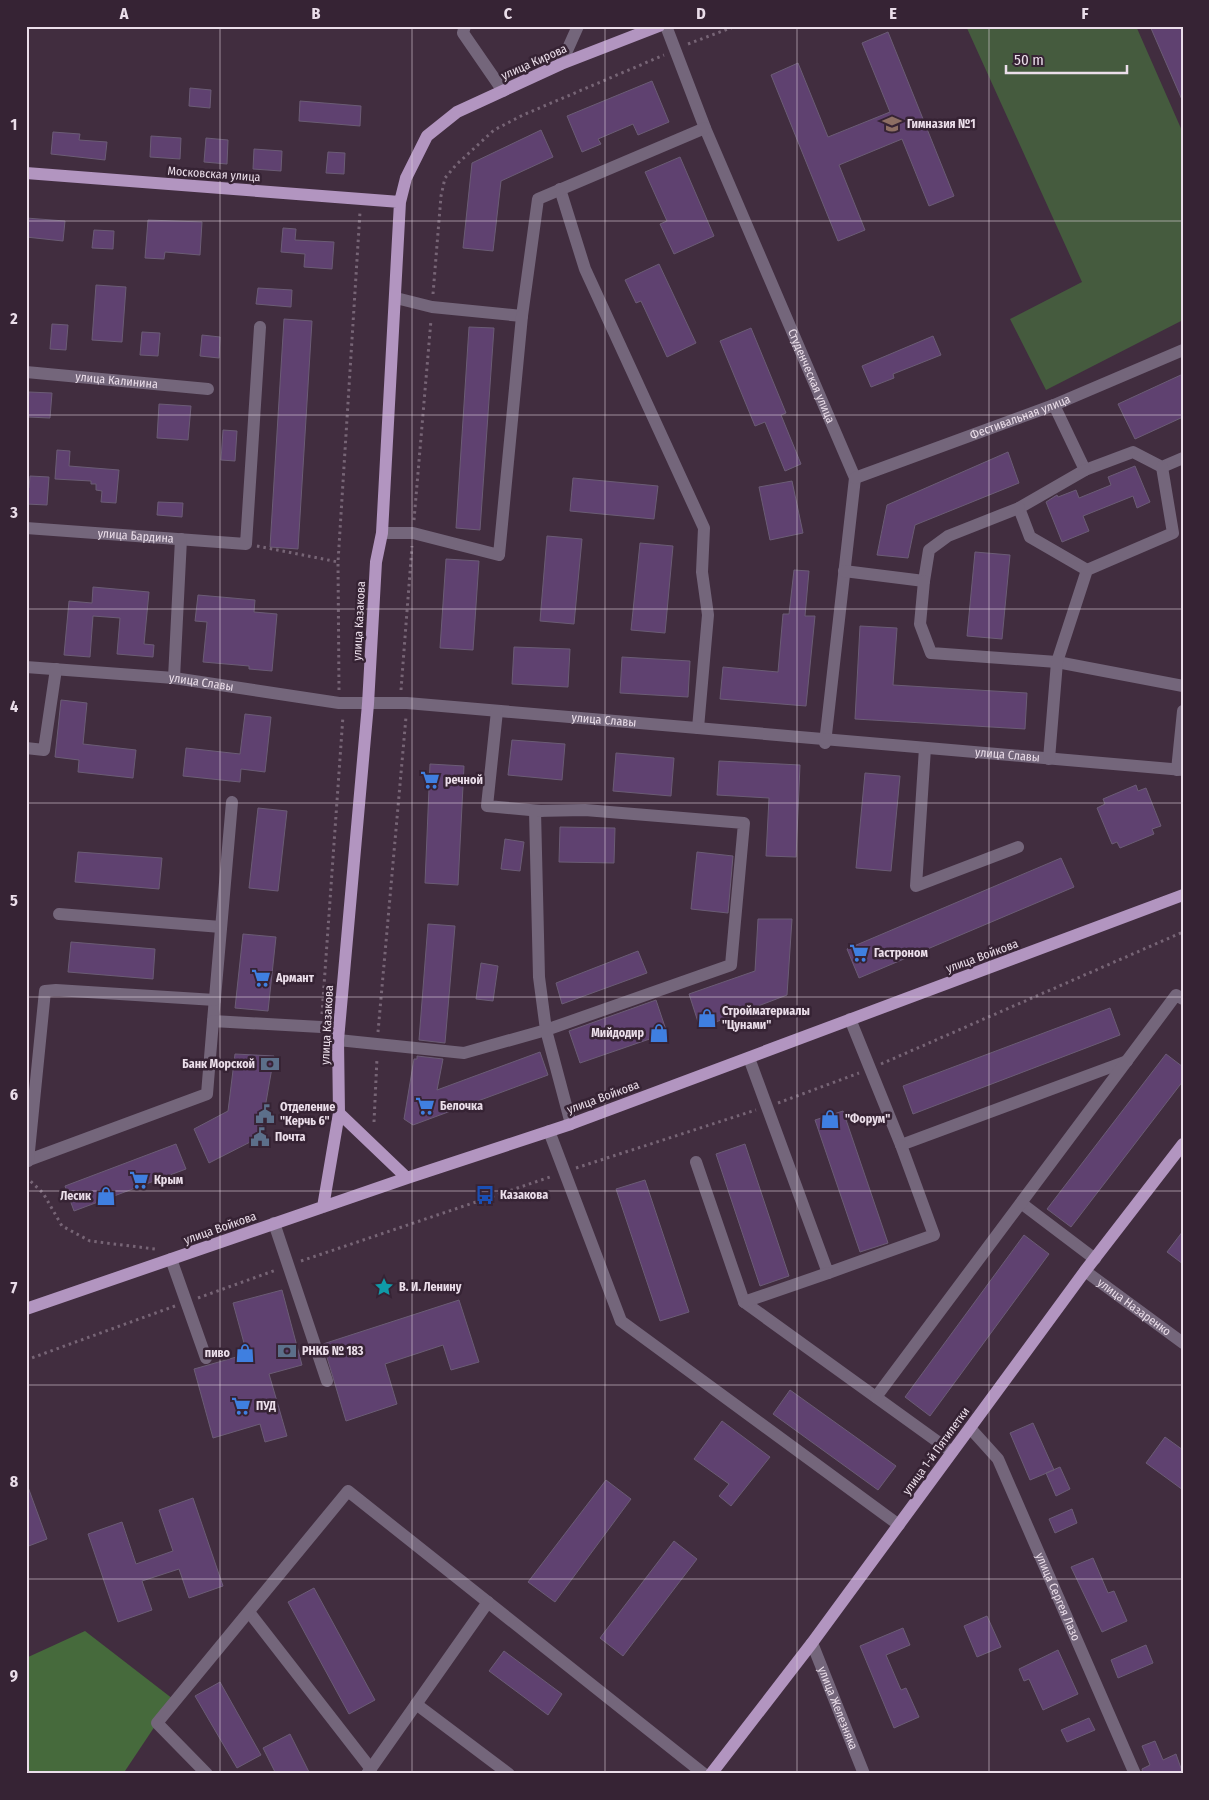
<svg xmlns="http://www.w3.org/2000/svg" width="1209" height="1800" font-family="'Fira Sans Condensed',sans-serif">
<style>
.green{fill:#455b3e}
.forest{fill:#466a3c}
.building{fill:#5f4170;stroke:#6b5c75}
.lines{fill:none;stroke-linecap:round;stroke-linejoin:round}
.path{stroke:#776576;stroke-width:3;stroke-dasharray:2.5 4;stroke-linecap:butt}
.minor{stroke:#74667b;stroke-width:12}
.major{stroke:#b295c0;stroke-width:12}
.grid{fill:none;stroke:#ebdeea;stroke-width:1;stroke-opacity:0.55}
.labels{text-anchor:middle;stroke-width:5;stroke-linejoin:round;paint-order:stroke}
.street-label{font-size:12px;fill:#ebdeea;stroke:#362334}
.poi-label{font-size:12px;font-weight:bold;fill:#ebdeea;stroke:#362334;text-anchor:start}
.neatline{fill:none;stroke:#ebdeea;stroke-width:2}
.grid-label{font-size:16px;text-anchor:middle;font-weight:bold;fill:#ebdeea}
</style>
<rect width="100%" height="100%" fill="#412d3f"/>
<path class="green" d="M966,26H1136L1183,133V320L1046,390L1010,319L1082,282Z"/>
<path class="forest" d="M85,1631L173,1699L123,1774H26V1658Z"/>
<path class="building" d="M1150,26H1180L1183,34V102Z
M888,32L954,196L929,206L902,139L839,165L865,230L838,241L771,75L798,63L828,137L890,112L862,43Z
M652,81L669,122L638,135L633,124L598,139L601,144L582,152L567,116Z
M190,88L211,90L210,108L189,106Z
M300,101L361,106L360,126L299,121Z
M541,130L553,157L501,181L493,251L463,248L472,163Z
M53,132L80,134L79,140L107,142L105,160L51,154Z
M151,136L181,138L180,159L150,157Z
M206,138L228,140L227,164L204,162Z
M254,149L282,151L281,171L253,169Z
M328,152L345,153L344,174L326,173Z
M680,157L714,236L674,254L660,224L667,221L645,172Z
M26,218L65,221L63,241L26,237Z
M148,220L202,222L200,255L165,252L164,259L145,258Z
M283,228L296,229L295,240L334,242L332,269L304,267L305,254L281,252Z
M94,230L114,231L113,249L92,248Z
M659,264L696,343L667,357L641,301L636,303L625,280Z
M96,285L126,287L122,342L92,340Z
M258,288L292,290L291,307L256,304Z
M284,319L312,321L298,549L270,547Z
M52,324L68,325L66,350L50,349Z
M469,327L494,328L480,530L456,528Z
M751,328L786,413L781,415L801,464L785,471L765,422L755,426L720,341Z
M142,332L160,333L158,356L140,355Z
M202,335L220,337L219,358L200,356Z
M933,336L941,355L893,374L894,378L871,387L862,366Z
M1183,374V417L1135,439L1118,404Z
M29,392L52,393L50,418L27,417Z
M159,404L191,406L188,440L157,438Z
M223,430L237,431L235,461L221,460Z
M57,450L70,451L69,466L119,470L116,503L101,502L102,491L96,490V484H91V481L55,479Z
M1008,452L1019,483L915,525L908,558L877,555L887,505Z
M1135,466L1150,502L1137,508L1133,496L1083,516L1089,531L1062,542L1046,502L1057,495L1058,497L1076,490L1079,498L1111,485L1108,477Z
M30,476L49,477L47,505L26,504V488H29Z
M573,478L658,486L654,519L570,511Z
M792,481L803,533L770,540L759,487Z
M158,502L183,503L182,517L157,515Z
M547,536L582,539L574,624L540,621Z
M640,543L673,546L665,633L631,630Z
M975,552L1010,555L1002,639L967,636Z
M446,559L479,561L473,650L440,648Z
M794,570L809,571L805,616H815L806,706L720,699L723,667L778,672L783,614H789Z
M93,587L149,592L144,644L154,645L153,657L117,654L120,618L93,616L90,657L64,655L69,601L92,603Z
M198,595L255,600L254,612L277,614L272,671L249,669V666L203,662L207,622L195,621Z
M860,626L897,628L893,685L1027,693L1025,729L855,719Z
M514,647L570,649L568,687L512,684Z
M622,657L690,661L688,697L620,693Z
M61,700L87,703L83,744L136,750L133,778L78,772L79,760L55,757Z
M245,714L271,717L265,772L241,769L240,782L183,776L186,748L240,754Z
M512,740L565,744L562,780L508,775Z
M616,753L674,758L671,796L613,791Z
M719,761L800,765L796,857L766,856L769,798L717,795Z
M430,764L464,766L458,885L425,883Z
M865,773L900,776L891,871L856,868Z
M1136,785L1138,791L1146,788L1161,826L1152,829L1154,834L1120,848L1117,842L1112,844L1097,808L1105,804L1103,799Z
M258,808L287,811L278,891L249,888Z
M560,827L615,828L614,863L559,862Z
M505,839L524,842L520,871L501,869Z
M78,852L162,858L159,889L75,882Z
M697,852L733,856L728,913L691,909Z
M1061,858L1074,887L859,978L847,949Z
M758,919H792L787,995L700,1028L689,994L755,971Z
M428,924L455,926L445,1043L419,1040Z
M243,934L276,937L268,1011L235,1008Z
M71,942L155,949L153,979L68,972Z
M638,951L647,973L562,1004L556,983Z
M481,963L498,966L493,1001L476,999Z
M656,1000L667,1033L580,1063L569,1031Z
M1110,1008L1120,1035L913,1114L903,1086Z
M540,1052L548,1075L413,1125L404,1119L414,1059H417V1056L443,1059L437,1090Z
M235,1054L274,1056L260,1137L209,1163L194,1129L228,1111Z
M1166,1054L1183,1067V1081L1071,1227L1047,1209Z
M843,1111L888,1243L860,1252L815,1120Z
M176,1144L186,1169L74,1211L65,1186Z
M745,1144L789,1276L760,1286L716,1154Z
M645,1180L689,1312L660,1321L616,1189Z
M1183,1231V1264L1167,1252Z
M1024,1235L1049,1254L930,1416L905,1397Z
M282,1290L302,1365L269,1374L287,1436L265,1442L260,1424L213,1438L194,1369L247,1354L233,1303Z
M459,1300L479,1362L451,1370L443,1345L385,1364L397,1404L346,1421L323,1344Z
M790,1390L896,1466L878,1490L773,1414Z
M722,1421L770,1457L731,1506L719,1496L729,1484L694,1459Z
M1033,1423L1054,1470L1030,1480L1010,1433Z
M1165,1437L1183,1450V1490L1146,1463Z
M1060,1467L1070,1489L1056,1496L1046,1473Z
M606,1480L631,1499L555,1602L528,1582Z
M28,1487L47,1539L26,1547V1488Z
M193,1498L223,1586L189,1598L179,1569L142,1581L152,1610L118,1622L88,1534L122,1522L136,1564L173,1551L159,1510Z
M1072,1509L1077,1523L1055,1533L1049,1519Z
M674,1541L697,1559L623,1656L600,1638Z
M1093,1558L1108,1593L1114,1591L1127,1621L1102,1632L1071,1567Z
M314,1588L375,1700L349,1714L288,1602Z
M987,1616L1001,1647L977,1657L964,1626Z
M903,1628L910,1645L886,1655L901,1690L906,1688L919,1717L894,1728L860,1646Z
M1146,1645L1153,1663L1118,1678L1111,1660Z
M1058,1650L1078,1694L1043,1710L1029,1679L1024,1681L1019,1669Z
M504,1651L562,1694L548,1715L489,1671Z
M220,1682L261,1755L237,1768L195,1696Z
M1089,1718L1095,1730L1067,1742L1061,1730Z
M290,1734L310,1774H276L263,1748Z
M1155,1741L1163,1760L1176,1754L1183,1774H1143L1142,1769L1150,1765L1142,1746Z"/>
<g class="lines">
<path class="path" d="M688,44L736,26
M433,294L441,196L445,178L456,165L494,130L523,115L664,55
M414,520L431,320
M257,546L338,562
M339,690L338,562L360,212
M401,690L412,546
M322,1014L343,716
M378,1032L406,717
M881,1064L1183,932
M778,1103L859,1073
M374,1122L377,1058
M576,1168L756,1110
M26,1177L43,1193L62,1226L90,1241L155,1249
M301,1261L553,1176
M198,1298L276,1270
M26,1360L175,1306"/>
<g class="minor">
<path d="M465,26L463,33L503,91"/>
<path id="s1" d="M666,26L705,128L855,478L825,743"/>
<path d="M561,64L578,26"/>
<path d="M560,189L585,269L704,528L702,572L708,615L698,728"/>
<path d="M396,298L432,307L522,316L538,199L705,128"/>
<path id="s2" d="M26,372L208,389"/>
<path d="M1054,405L1085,470L1133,452L1162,467L1183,458"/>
<path d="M1085,470L1019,508L1030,537L1087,570"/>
<path id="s3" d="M855,478L1054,405L1183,350"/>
<path id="s4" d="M26,528L246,544L260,327"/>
<path d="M382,533H413L499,555L522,316"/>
<path d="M844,571L924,581L929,550L948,536L1019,508"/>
<path d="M924,581L920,624L931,653L1057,662L1183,686"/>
<path id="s5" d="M26,667L174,678L339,703H407L1183,770"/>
<path d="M174,678L181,539"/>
<path d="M497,711L487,806L541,811"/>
<path d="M26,748L44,750L56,669"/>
<path d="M925,748L916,886L1018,847"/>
<path d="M1049,759L1057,662L1087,570L1173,533L1162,467"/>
<path d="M1177,770L1183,711"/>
<path d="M59,914L221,927"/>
<path d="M850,1019L901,1145L1127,1061"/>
<path d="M213,1021L232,802"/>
<path d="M338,1040L464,1053L546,1030L731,965L744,823L585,810L535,811L539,977L546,1030L571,1124"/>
<path d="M749,1058L828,1273L934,1235L901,1145"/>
<path d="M549,1131L621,1321L899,1525"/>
<path d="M26,1161L207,1094L213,1021L339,1028"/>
<path d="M28,1161L45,991L56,990L215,1000"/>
<path d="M696,1162L744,1302L952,1452"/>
<path d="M1021,1203L1095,1259"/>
<path d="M274,1223L327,1381"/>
<path d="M171,1259L206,1358"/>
<path id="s6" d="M1085,1271L1183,1343"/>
<path d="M744,1302L828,1273"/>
<path d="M876,1397L1176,995L1183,999"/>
<path id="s7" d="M970,1428L998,1459L1135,1774"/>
<path d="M249,1612L371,1769"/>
<path id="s8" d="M812,1643L864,1774"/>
<path d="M416,1704L509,1774"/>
<path d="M207,1774L157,1723L348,1491L704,1774"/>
<path d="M367,1774L488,1602"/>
</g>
<path class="major" d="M26,173L400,202
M339,1113L407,1178
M323,1207L339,1113L338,1040L368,704L376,562L382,533L400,202L406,178L427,136L457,112L561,64L659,26
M26,1309L407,1178L571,1124L1183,895
M711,1774L812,1643L1085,1271L1183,1144"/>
</g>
<path class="grid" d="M220,26V1774M412,26V1774M605,26V1774M797,26V1774M989,26V1774M26,221H1183M26,415H1183M26,609H1183M26,803H1183M26,997H1183M26,1191H1183M26,1385H1183M26,1579H1183"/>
<defs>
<g id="school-bare" transform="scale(1.5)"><path d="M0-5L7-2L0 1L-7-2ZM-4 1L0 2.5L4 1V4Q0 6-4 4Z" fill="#8d6e63" stroke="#362334" stroke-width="2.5" paint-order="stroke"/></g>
<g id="supermarket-bare" transform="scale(1.5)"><path d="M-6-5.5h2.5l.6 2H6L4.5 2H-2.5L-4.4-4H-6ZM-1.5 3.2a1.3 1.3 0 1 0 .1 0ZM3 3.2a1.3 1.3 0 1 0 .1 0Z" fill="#3f7fe0" stroke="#362334" stroke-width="2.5" paint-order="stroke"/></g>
<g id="shop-bare" transform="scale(1.5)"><path d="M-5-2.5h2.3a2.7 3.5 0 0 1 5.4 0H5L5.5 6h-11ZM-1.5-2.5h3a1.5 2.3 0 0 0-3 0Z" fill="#3f7fe0" stroke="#362334" stroke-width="2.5" paint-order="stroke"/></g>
<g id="bank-bare" transform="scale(1.5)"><path d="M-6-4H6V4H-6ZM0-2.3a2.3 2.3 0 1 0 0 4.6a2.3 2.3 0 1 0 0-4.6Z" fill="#5c6f8a" stroke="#362334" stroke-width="2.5" paint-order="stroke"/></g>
<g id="civic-bare" transform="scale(1.5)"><path d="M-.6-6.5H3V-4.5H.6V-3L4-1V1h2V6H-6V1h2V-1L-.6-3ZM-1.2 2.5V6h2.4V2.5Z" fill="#5c6f8a" stroke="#362334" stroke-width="2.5" paint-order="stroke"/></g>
<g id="bus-bare" transform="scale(1.5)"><path d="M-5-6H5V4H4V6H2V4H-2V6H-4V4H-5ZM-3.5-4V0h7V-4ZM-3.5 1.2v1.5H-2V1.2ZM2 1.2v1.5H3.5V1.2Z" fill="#1a4fb4" stroke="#362334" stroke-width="2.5" paint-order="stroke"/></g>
<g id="sight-bare" transform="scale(1.5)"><path d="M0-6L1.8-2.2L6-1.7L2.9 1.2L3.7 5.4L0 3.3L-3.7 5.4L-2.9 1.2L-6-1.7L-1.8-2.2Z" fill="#0f9aa8" stroke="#362334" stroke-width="2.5" paint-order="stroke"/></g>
</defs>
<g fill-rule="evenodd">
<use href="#school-bare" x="892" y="124"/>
<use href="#supermarket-bare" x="430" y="780"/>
<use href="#supermarket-bare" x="859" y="953"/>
<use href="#supermarket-bare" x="261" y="978"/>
<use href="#shop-bare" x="707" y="1018"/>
<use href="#shop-bare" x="659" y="1033"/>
<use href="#bank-bare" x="270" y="1064"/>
<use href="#supermarket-bare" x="425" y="1106"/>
<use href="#civic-bare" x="265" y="1114"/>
<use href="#shop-bare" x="830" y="1119"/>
<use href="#civic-bare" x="260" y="1137"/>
<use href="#supermarket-bare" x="139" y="1180"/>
<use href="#bus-bare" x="485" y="1195"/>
<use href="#shop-bare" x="106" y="1196"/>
<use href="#sight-bare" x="384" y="1287"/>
<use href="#bank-bare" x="287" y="1351"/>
<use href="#shop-bare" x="245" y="1353"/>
<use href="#supermarket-bare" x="241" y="1406"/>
</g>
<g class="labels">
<g class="street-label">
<text transform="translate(534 62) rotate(-24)" y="4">улица Кирова</text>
<text transform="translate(214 174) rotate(4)" y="4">Московская улица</text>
<text dy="4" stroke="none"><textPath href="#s1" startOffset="379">Студенческая улица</textPath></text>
<text dy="4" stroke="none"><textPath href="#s2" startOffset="91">улица Калинина</textPath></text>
<text dy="4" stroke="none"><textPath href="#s3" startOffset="176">Фестивальная улица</textPath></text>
<text dy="4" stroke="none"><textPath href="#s4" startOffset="110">улица Бардина</textPath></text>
<text transform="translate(359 621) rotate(-87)" y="4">улица Казакова</text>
<text dy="4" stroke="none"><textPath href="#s5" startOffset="176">улица Славы</textPath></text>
<text dy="4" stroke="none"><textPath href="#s5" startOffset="581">улица Славы</textPath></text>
<text dy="4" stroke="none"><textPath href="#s5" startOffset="986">улица Славы</textPath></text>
<text transform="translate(982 956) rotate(-20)" y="4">улица Войкова</text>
<text transform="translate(327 1025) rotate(-87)" y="4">улица Казакова</text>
<text transform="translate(603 1097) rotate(-20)" y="4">улица Войкова</text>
<text transform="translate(220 1228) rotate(-19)" y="4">улица Войкова</text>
<text dy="4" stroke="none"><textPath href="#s6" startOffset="61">улица Назаренко</textPath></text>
<text transform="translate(936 1451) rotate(-54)" y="4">улица 1-й Пятилетки</text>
<text dy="4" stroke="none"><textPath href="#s7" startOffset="192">улица Сергея Лазо</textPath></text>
<text dy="4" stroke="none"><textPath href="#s8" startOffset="70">улица Железняка</textPath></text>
</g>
<g class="poi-label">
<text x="907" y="128">Гимназия №1</text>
<text x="445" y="784">речной</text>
<text x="874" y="957">Гастроном</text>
<text x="276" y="982">Армант</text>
<text x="722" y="1015">Стройматериалы<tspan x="722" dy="14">"Цунами"</tspan></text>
<text x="644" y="1037" text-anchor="end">Мийдодир</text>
<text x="255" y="1068" text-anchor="end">Банк Морской</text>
<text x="440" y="1110">Белочка</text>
<text x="280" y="1111">Отделение<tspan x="280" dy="14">"Керчь 6"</tspan></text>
<text x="845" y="1123">"Форум"</text>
<text x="275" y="1141">Почта</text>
<text x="154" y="1184">Крым</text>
<text x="500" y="1199">Казакова</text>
<text x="91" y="1200" text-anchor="end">Лесик</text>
<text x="399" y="1291">В. И. Ленину</text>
<text x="302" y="1355">РНКБ № 183</text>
<text x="230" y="1357" text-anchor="end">пиво</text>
<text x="256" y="1410">ПУД</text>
</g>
</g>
<rect width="1209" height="1800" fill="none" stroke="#362334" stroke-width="55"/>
<path d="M1006 65v8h121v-8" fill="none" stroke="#ebdeea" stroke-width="2.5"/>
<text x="1014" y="65" font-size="15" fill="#ebdeea" stroke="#362334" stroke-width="4" paint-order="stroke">50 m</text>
<rect x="28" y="28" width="1154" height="1744" class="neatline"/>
<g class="grid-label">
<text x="124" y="19">A</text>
<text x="316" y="19">B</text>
<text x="508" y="19">C</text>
<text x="701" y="19">D</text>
<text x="893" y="19">E</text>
<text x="1085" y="19">F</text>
<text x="14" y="130">1</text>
<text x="14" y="324">2</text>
<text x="14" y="518">3</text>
<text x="14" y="712">4</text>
<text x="14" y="906">5</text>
<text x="14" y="1100">6</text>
<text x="14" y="1293">7</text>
<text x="14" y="1487">8</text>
<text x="14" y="1681">9</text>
</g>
</svg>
